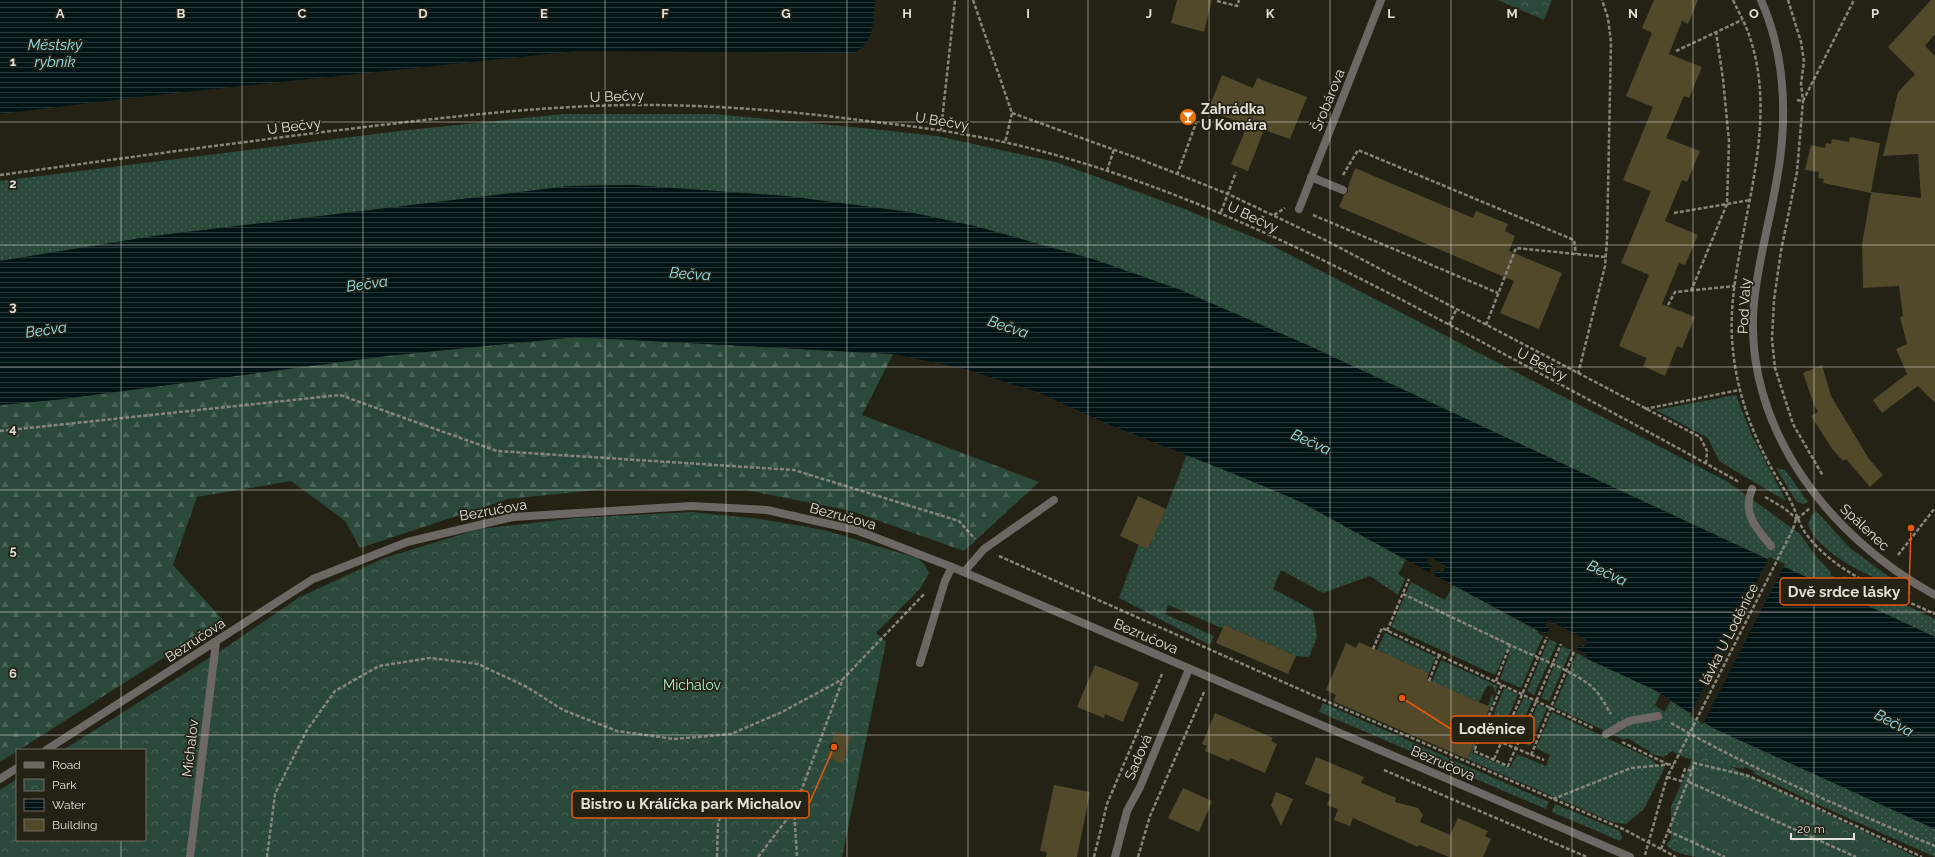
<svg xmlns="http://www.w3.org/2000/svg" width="1935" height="857" font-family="Raleway,sans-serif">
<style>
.grass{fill:url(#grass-dots)}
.forest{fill:url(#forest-firs)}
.park{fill:url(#park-crowns)}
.water{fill:url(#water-rules)}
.pier{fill:#242115}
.building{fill:#52492b}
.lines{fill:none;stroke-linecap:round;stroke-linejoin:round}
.path{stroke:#87847b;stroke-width:2.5;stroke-dasharray:4 2;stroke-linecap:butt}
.lane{stroke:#6d6863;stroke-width:8}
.street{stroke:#6d6863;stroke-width:8}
.path-bridge{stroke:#87847b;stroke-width:2.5;stroke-dasharray:4 2;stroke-linecap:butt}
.grid{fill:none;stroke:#e2dfd8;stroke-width:1;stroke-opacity:0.55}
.labels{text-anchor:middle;stroke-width:3.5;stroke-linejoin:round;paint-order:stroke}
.street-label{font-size:14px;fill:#e2dfd8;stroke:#242115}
.poi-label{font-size:14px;font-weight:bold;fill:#e2dfd8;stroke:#242115;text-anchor:start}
.park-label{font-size:14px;fill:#b0efce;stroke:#242115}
.water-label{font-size:15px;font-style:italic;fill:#94e2ec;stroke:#242115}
.grid-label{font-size:13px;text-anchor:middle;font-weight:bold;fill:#e2dfd8;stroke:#242115;stroke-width:3.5;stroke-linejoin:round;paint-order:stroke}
.leader{fill:none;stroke:#e8590c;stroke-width:1.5}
.callout-dot{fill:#e8590c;stroke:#242115;stroke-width:1.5}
.callout{fill:#242115;stroke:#e8590c;stroke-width:1.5}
.callout-label{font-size:15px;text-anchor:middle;font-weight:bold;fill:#e2dfd8}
</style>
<defs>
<pattern id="grass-dots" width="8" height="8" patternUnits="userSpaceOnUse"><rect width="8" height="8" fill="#2a493a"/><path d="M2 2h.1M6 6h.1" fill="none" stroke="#496356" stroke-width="1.8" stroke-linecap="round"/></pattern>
<pattern id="forest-firs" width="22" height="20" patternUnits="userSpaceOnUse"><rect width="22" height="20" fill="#2a493a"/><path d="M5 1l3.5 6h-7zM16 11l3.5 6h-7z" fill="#496356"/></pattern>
<pattern id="park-crowns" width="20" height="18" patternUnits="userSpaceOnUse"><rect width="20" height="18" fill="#2a493a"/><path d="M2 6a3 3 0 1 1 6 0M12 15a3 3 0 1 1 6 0" fill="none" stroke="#496356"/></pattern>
<pattern id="water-rules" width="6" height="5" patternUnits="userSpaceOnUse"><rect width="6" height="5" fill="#011416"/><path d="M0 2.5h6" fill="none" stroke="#263637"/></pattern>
</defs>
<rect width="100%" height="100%" fill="#242115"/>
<path class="grass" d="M563,114H713L863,128L937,136L1056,162L1182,208L1265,242L1728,482L1800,534L1815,555L1831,572L1830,575L1842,580L1844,576L1935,619V637L1303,343L909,212L786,196L632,185L570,186L154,236L0,261V181L399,131Z
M1736,395L1752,436L1786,501L1719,461L1708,438L1656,410Z
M1187,454L1299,501L1406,560L1398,574L1405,579L1398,595L1370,576L1323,593L1281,570L1273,589L1313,610L1317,637L1309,657L1296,656L1224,625L1222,628L1168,605L1165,614L1214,636L1210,645L1119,598L1139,544L1148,548L1166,509Z
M1776,468L1785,470L1808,502L1803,504L1796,501Z
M1816,511L1851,549L1913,594C1881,581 1822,559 1808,525L1811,516Z
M1411,582L1445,600L1453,585L1538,631V633L1543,636L1521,688L1500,679L1510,652L1506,651L1495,675L1391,627Z
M1385,633L1436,657L1429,673L1377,650Z
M1549,639L1557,643L1534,695L1527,691Z
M1562,646L1571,650L1549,701L1541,698Z
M1577,653L1657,691L1660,694L1655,705L1664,712L1671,701L1713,728L1935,829V857L1810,801L1753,773L1754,771L1745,767L1743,769L1686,758L1672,751L1664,757L1651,754L1649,751L1627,738L1624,740L1554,707Z
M1441,660L1498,686L1495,693L1493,686H1487L1479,702L1432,682Z
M1504,688L1518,694L1501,734L1488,728Z
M1492,694L1494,699L1472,753L1510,768L1517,754L1546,766L1550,755L1536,748L1552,712L1653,760L1658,767L1660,765L1665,767L1644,809L1626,824L1612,822L1467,759L1490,707L1488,706Z
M1524,697L1532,701L1515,740L1506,736Z
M1323,703L1549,802L1546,809L1319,712Z
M1538,704L1547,708L1530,746L1521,742Z
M1555,804L1620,831L1622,838L1620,841L1552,812Z
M1673,838L1717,857C1700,857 1679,857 1667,846V843Z"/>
<path class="forest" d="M576,337L893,354L862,415L1039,482L964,551L851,511L746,490L607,489L508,499L360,548L345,521L291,481L197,497L173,565L223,620L0,762V405L63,399L385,356Z"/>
<path class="park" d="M1498,0H1552L1544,20Z
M692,512L761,519L824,530L917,558L925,565L929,573L920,589L876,633L886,642L842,857H0V790L17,779V840H145V750H63L228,646L298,598L384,558L479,529L576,518Z
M1696,750L1916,857H1696L1671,846V807Z"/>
<path class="water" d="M0,0H875C872,24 876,38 855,53L577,51L147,96L0,114Z
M632,185L786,196L909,212L975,226L1093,259L1181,290L1303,343L1935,637V829L1713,728L1657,691L1585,658L1587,654L1576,649L1579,645L1584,647L1587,640L1549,620L1546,626L1550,628L1547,635L1434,575L1437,570L1442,573L1446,566L1430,557L1426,563L1432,566L1429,572L1299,501L1247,479L1108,424L1037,392L962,368L893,354L576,337L385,356L63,399L0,405V261L154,236L570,186Z"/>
<path class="pier" d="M1769,557L1785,564L1703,724L1690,715Z
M1548,620L1587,640L1584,647L1579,645L1576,649L1587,655L1585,658L1574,649L1577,643L1583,645L1585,641L1549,623L1548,625L1552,628L1548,637L1537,633L1538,631L1547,635L1550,628L1545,626Z"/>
<path class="building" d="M1177,0H1212L1204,32L1171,23Z
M1654,0H1698L1688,24L1682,21L1669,54L1702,67L1689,98L1684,96L1666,138L1700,151L1687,182L1682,180L1665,221L1698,235L1685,265L1679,263L1662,304L1695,317L1682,348L1677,346L1665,376L1643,366L1647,358L1619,346L1649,275L1621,263L1651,191L1623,180L1653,107L1626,96L1652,33L1642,28Z
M1931,0H1935V34L1925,46L1935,56V403L1918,386L1882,413L1873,400L1907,374L1896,349L1907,344L1900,317L1903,316L1899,286L1863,288L1862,244L1871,193L1823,183L1824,179L1818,178L1819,172L1805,170L1811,145L1825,148L1826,143L1831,144L1832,139L1849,142L1850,137L1880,143L1871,192L1921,198L1918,154L1883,156L1898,92L1915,74L1888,47Z
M1222,75L1253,88L1257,78L1307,97L1290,139L1264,130L1248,171L1231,164L1247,126L1208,110Z
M1355,168L1473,218L1476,211L1508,224L1505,231L1515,236L1509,251L1562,273L1539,329L1500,313L1514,281L1339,207L1344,195L1348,192V187Z
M1822,365L1831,396L1869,459L1883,475L1870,487L1846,459L1843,461L1833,450L1811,416L1818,412L1814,405L1803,373Z
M1138,496L1166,509L1148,549L1120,536Z
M1224,625L1296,656L1288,674L1216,643Z
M1359,642L1429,673L1427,679L1490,707L1467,759L1333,701L1336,695L1326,690L1346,643L1356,648Z
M1095,665L1139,683L1123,722L1105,714L1104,718L1077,707Z
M1215,713L1273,738L1271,741L1277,744L1265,773L1230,758L1229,761L1205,751L1207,746L1202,744Z
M835,731L851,736L843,764L827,757Z
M1316,757L1364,777L1361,783L1396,798L1395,802L1418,808L1423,815L1420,822L1450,835L1458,818L1488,831L1485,836L1491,839L1483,857H1449L1419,845L1418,847L1353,818L1350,826L1334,820L1338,809L1327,805L1331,795L1305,784Z
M1054,785L1090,792L1077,857H1046L1047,852L1040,851Z
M1183,788L1212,801L1199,832L1168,818Z
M1276,792L1293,799L1281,826L1271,805Z"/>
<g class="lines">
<path class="path" d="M973,0L1012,113L1005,143
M1733,0C1738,11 1744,21 1748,32C1773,100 1755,172 1742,240C1736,272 1730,307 1732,339C1735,387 1750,430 1773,471C1779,481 1786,491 1791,502C1797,514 1798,522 1806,534C1837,575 1890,593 1935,614
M1788,0L1801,42L1804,61L1801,84L1803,101L1797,172L1781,251L1774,300L1772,339L1775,368L1793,424L1823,476
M1217,1L1237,6L1239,0
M1676,51L1742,20
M1797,100L1803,101L1854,0
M1012,113L1137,158L1228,194L1285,221L1329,242L1700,437L1707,451L1706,463
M941,130L955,0
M1107,171L1114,149
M0,175C124,158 248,141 373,126C466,115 561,104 656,105C729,106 802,112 875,122C929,128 984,136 1037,150C1194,191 1339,266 1482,342C1568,389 1654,434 1739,482
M1177,175L1196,123
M1343,175L1358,150L1574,240L1576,254
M1221,212L1236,172
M1674,213L1750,200
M1274,215L1285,208
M1313,215L1498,293
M1691,291L1727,204L1729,141L1723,79L1716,32
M1668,305L1675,292L1735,286
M1449,325L1456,310
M1486,325L1516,248L1606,257
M1578,374L1605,266L1607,240L1611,42L1608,18L1602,0
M1645,409L1739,390
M0,431L340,395L497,451L794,470L959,521L975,539
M1765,497L1784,508L1797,519
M1797,519L1810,508
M1793,529L1796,519
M1898,555L1935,508
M999,556L1317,697L1623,829L1676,857
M1403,594L1510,645
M1387,631L1409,579
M1373,649L1382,628L1593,728
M1429,681L1439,655
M1496,681L1510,645C1531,655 1582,674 1596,691C1602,698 1606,707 1611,714
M1502,685L1474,751L1508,766L1561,644
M1671,723C1755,771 1845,809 1935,846
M1481,734L1544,760
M1622,742L1669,765
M1531,755L1574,652
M1494,759L1547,637
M1384,770L1587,857
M1667,777L1681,781L1685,769L1692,771L1694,763L1749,776L1922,857
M1689,782L1856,857
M1553,799L1631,768L1674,764
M794,810L797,857
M1668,831L1725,857
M1661,849L1692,771
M1645,855L1667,777L1677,758
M267,857L275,794L307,730L335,691L379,666L430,658L478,664L527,687L563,710L617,731L674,739L731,734L782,712L843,679
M717,857L718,824L725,802L753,799L779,802L788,817
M758,857L794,810L843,679L925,593
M1094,857L1107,804L1162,674
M1138,857L1150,816L1204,692"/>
<path class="lane" d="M1311,177L1343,190
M1752,489C1742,514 1756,528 1771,546
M964,572L984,549L1054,500
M920,663L945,581L952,567
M1606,734L1629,721L1658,716
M190,857L216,642"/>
<path class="street" d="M1761,0C1783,50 1787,105 1780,159C1774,207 1759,253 1754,302C1742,427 1830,538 1935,595
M1299,209L1381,0
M46,750L313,579L407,542L513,517L691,506L767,510L856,530L952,567L1630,857
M0,779L17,768
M1115,857L1127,811L1140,787L1189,669"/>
<path class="path-bridge" d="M1677,758L1793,529"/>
</g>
<path class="grid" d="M121,0V750M242,0V857M363,0V857M484,0V857M605,0V857M726,0V857M847,0V857M968,0V857M1088,0V857M1209,0V857M1330,0V857M1451,0V857M1572,0V857M1693,0V857M1814,0V857M0,122H1935M0,245H1935M0,367H1935M0,490H1935M0,612H1935M0,735H1935M121,840V857"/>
<defs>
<g id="bar-disc" transform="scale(0.9)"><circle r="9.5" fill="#e8710a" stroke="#242115"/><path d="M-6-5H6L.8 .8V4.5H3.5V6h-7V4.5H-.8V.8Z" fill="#fff"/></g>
</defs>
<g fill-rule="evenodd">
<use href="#bar-disc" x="1188" y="117"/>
</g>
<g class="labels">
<g class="street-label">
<text transform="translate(617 96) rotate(-2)" y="5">U Bečvy</text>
<text transform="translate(1328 100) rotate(-68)" y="5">Šrobárova</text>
<text transform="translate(942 121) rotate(9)" y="5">U Bečvy</text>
<text transform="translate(294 126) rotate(-7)" y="5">U Bečvy</text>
<text transform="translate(1253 217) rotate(25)" y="5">U Bečvy</text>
<text transform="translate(1744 306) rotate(-87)" y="5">Pod Valy</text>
<text transform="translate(1542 364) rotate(28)" y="5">U Bečvy</text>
<text transform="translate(493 510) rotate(-10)" y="5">Bezručova</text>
<text transform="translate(843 516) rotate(15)" y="5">Bezručova</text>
<text transform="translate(1865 527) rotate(43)" y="5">Spálenec</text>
<text transform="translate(1729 634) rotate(-63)" y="5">lávka U Loděnice</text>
<text transform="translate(1146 636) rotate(23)" y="5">Bezručova</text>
<text transform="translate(195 640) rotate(-33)" y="5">Bezručova</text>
<text transform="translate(190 748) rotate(-83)" y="5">Michalov</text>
<text transform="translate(1138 757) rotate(-67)" y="5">Sadová</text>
<text transform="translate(1443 763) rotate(23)" y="5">Bezručova</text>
</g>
<g class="poi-label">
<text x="1201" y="114">Zahrádka<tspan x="1201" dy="16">U Komára</tspan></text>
</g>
<g class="park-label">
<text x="692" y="690">Michalov</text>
</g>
<g class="water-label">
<text x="55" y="50">Městský<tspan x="55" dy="17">rybník</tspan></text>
<text transform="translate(690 274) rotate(4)" y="5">Bečva</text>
<text transform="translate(367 284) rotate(-8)" y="5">Bečva</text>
<text transform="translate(1008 327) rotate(18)" y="5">Bečva</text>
<text transform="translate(46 330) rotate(-8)" y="5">Bečva</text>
<text transform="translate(1311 442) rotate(24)" y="5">Bečva</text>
<text transform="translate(1607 573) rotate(24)" y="5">Bečva</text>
<text transform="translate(1894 723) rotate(28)" y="5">Bečva</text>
</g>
</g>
<g class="grid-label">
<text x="60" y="18">A</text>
<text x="181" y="18">B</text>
<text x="302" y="18">C</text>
<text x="423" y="18">D</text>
<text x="544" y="18">E</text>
<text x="665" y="18">F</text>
<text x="786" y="18">G</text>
<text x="907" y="18">H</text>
<text x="1028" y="18">I</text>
<text x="1149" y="18">J</text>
<text x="1270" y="18">K</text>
<text x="1391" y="18">L</text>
<text x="1512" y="18">M</text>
<text x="1633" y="18">N</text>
<text x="1754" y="18">O</text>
<text x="1875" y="18">P</text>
<text x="13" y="66">1</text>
<text x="13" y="188">2</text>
<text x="13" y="311">3</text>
<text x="13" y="433">4</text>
<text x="13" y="555">5</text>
<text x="13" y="678">6</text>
</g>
<path class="leader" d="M1911 528L1909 591M1402 698L1451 729M834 747L809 804"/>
<g class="callout-dot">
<circle cx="1911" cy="528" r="4"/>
<circle cx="1402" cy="698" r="4"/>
<circle cx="834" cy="747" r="4"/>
</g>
<g class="callout">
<rect x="1780" y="578" width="129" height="27" rx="4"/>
<rect x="1451" y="716" width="83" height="27" rx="4"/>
<rect x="572" y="791" width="237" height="27" rx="4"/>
</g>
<g class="callout-label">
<text x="1844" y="597">Dvě srdce lásky</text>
<text x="1492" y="734">Loděnice</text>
<text x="691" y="809">Bistro u Králíčka park Michalov</text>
</g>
<rect x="16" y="749" width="130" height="92" fill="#242115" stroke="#706d63"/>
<rect x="24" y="762" width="20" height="6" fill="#6d6863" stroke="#706d63"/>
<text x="52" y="769" font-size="12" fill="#e2dfd8">Road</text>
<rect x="24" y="779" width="20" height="12" fill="url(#park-crowns)" stroke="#706d63"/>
<text x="52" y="789" font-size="12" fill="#e2dfd8">Park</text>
<rect x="24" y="799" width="20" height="12" fill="url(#water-rules)" stroke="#706d63"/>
<text x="52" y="809" font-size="12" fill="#e2dfd8">Water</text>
<rect x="24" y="819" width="20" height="12" fill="#52492b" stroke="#706d63"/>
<text x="52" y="829" font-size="12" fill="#e2dfd8">Building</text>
<path d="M1791 833v6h63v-6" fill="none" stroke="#e2dfd8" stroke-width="2"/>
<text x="1797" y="833" font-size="12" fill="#e2dfd8" stroke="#242115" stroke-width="3" paint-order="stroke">20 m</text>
</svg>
